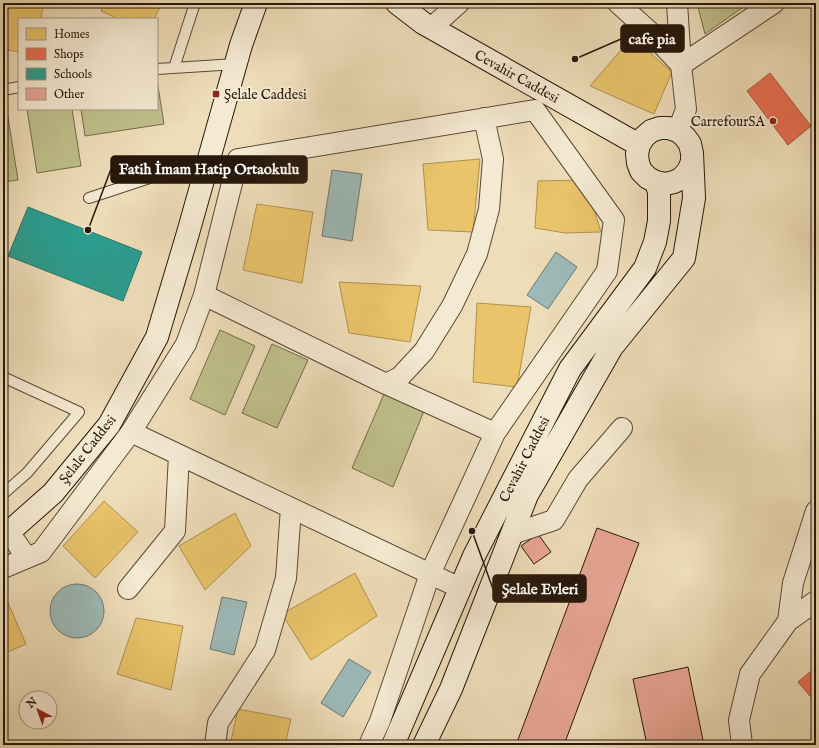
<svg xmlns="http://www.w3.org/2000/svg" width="819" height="748" font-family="'IM FELL English',serif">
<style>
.green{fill:#bfbf8b;stroke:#736c4b}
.water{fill:#9cbab8;stroke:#6d7973}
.homes{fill:#e9c46a;stroke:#af904e}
.shops{fill:#e76f51;stroke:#ad553c}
.schools{fill:#2a9d8f;stroke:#297567}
.building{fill:#e8a594;stroke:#27180b}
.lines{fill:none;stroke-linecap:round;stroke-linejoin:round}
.lane-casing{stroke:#594936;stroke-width:12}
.street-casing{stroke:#594936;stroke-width:22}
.secondary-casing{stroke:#27180b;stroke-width:24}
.lane{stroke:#f4e9d2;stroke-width:10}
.street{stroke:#f4e9d2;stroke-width:20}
.secondary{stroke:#f4e9d2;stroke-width:22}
.poi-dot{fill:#8f2418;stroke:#f4e9d2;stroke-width:1.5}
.labels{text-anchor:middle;stroke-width:4;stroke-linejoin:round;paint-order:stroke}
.street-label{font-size:14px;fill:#27180b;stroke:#f4e9d2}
.poi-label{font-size:14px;fill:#27180b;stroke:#f4e9d2;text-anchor:start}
.leader{fill:none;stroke:#27180b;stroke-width:1.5}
.callout-dot{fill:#27180b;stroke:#f4e9d2;stroke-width:1.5}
.callout{fill:#27180b;stroke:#27180b;stroke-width:1.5}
.callout-label{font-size:15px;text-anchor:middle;font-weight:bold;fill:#fff}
</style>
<rect width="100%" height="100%" fill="#eeddb9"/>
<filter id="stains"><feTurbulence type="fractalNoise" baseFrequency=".005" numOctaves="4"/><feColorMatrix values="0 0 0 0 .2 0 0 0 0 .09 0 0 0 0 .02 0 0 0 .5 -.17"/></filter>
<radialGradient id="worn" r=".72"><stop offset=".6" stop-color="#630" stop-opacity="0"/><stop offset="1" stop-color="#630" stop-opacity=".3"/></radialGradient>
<path class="green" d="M697,3H749L705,34Z
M157,80L164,124L85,136L81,109H157Z
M6,105L18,180L3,182V106Z
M27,109H72L81,166L37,173Z
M220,330L255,346L225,415L190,399Z
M272,344L308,360L277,428L242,413Z
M384,394L424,411L393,487L352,468Z"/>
<path class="water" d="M332,170L362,174L352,241L322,236Z
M556,252L577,267L548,309L527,295Z
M50 611a27 27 0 1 1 54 0a27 27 0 1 1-54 0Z
M222,597L247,602L234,655L210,649Z
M349,659L371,672L343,717L321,703Z"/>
<path class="homes" d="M3,3H30L43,6L41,19H19V52L3,49Z
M105,3H162L154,19H119L101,11Z
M632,37L672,72L654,114L590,86Z
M480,159L473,232L428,230L423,164Z
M585,180L601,232L565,233L535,228L538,181Z
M257,204L313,212L302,283L243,270Z
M339,282L421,286L410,342L349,333Z
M477,303L531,307L517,387L473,382Z
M104,501L138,532L95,578L63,546Z
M235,513L251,546L205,590L179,546Z
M355,573L377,616L311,660L282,614Z
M3,596H5L26,644L3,654Z
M136,618L183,626L171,690L117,674Z
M238,709L291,719L285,745H230Z"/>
<path class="shops" d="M770,73L811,126L788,145L747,91Z
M816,667V703L798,682Z"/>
<path class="schools" d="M28,207L142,252L123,301L8,256Z"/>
<path class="building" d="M597,528L639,543L564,745H516Z
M538,534L551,552L534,564L521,546Z
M688,667L704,745H647L633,679Z"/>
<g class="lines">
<g class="lane-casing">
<path id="lane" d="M174,68L195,3
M157,69L236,64
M3,90L19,87
M89,198L183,167L205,173
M3,377L79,412L27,473L3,494"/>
</g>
<g class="street-casing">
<path id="street" d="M618,3L651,33L681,65
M677,3L681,65L686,109L678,131
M431,28L459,3
M681,65L774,3
M204,295L386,384L495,433
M386,384L400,377L424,351L452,306L477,254L489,209L493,159L484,118
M131,432L460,588
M9,532L27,558
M512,534L554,520L578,479L622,428
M3,568L41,552L131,432L186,344L204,295L238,159L535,110L614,220L607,271L495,433L430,574L380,721L369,745
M128,589L175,531L179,455
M788,621L793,583L816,511
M215,745L218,723L265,650L286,578L291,508
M742,745L739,720L750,674L788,621L816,601"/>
</g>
<g class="secondary-casing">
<path id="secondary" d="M397,3L423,23L639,145
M3,535L9,532L53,493L109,425L157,337L188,233L241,45L256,3
M393,745L474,556L570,369L645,268L655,242L659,221V192L656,182
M424,745L451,689L527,495L612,347L684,258L694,198L692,153L690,144L685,137L678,131L669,128H660L651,131L644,137L639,145L637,154L638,163L641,171L648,178L656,182L665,184L674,182L682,178L688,171L692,162V153"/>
</g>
<use href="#lane" class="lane"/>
<use href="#street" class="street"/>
<use href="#secondary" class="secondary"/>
</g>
<g class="poi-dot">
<rect x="212" y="90" width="8" height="8" rx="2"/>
<circle cx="773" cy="121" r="4"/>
</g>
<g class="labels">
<g class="street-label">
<text transform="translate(517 76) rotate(29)" y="5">Cevahir Caddesi</text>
<text transform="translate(87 449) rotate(-52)" y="5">Şelale Caddesi</text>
<text transform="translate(524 459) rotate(-63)" y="5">Cevahir Caddesi</text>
</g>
<g class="poi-label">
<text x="224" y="99">Şelale Caddesi</text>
<text x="765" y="126" text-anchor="end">CarrefourSA</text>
</g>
</g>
<path class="leader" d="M575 59L621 39M88 230L111 169M472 531L493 589"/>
<g class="callout-dot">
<circle cx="575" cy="59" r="4"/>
<circle cx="88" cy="230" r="4"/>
<circle cx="472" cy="531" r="4"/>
</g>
<g class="callout">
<rect x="621" y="25" width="63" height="27" rx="4"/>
<rect x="111" y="156" width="196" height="27" rx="4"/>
<rect x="493" y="575" width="93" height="27" rx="4"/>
</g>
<g class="callout-label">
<text x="652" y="44">cafe pia</text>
<text x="209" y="174">Fatih İmam Hatip Ortaokulu</text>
<text x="540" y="594">Şelale Evleri</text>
</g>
<rect width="819" height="748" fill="none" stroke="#eeddb9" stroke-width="16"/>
<rect x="4" y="4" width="811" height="740" fill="none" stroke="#27180b" stroke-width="2"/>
<rect x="8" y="8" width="803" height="732" fill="none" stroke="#27180b"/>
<rect x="18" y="18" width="140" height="92" fill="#f4e9d2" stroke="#a29582"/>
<rect x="26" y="28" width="20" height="12" fill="#e9c46a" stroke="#a29582"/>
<text x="54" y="38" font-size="12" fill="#27180b">Homes</text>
<rect x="26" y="48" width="20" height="12" fill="#e76f51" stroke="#a29582"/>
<text x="54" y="58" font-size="12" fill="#27180b">Shops</text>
<rect x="26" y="68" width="20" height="12" fill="#2a9d8f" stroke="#a29582"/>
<text x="54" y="78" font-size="12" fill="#27180b">Schools</text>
<rect x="26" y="88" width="20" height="12" fill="#e8a594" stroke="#a29582"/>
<text x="54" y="98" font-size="12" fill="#27180b">Other</text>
<g transform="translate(38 710) rotate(319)"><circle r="19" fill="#f4e9d2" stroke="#a29582"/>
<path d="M0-3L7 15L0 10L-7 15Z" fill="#8f2418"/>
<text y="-6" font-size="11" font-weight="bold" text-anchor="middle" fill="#27180b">N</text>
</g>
<rect width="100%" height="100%" filter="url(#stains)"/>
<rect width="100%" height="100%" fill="url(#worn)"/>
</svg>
